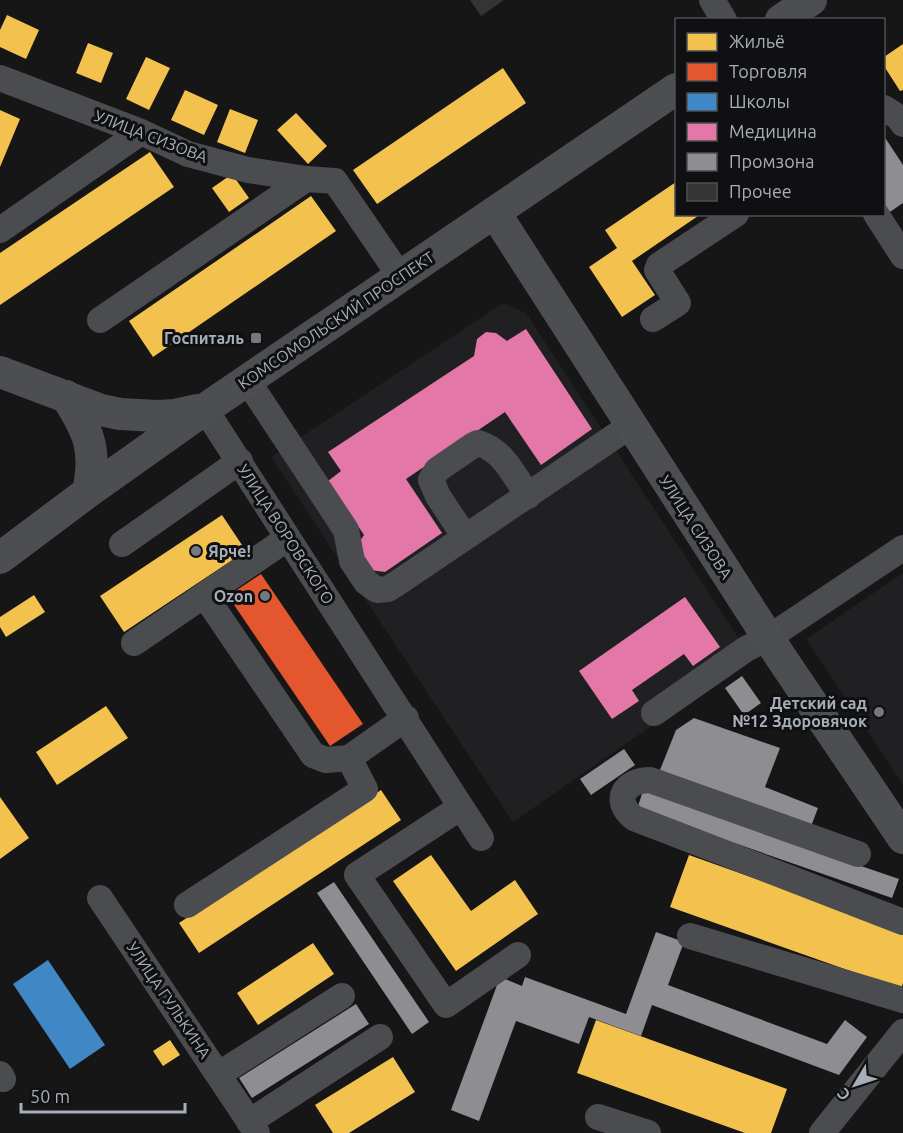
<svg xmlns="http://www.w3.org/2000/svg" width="903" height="1133" font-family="Ubuntu,sans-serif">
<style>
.built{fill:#202022}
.homes{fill:#f2c14e}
.shops{fill:#e4572e}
.schools{fill:#3f88c5}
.health{fill:#e377a8}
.industry{fill:#8d8d92}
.building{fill:#343435}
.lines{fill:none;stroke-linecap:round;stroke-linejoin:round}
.minor{stroke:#4a4c4f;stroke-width:26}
.major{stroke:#4c4e51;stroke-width:32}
.poi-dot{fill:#74797f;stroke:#101012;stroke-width:2}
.labels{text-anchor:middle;stroke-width:6;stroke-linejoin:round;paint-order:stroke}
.street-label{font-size:16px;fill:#a6aeb8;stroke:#101012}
.poi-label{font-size:16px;font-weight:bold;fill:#a6aeb8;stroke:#101012;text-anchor:end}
</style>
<rect width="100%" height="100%" fill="#161616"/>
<path class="built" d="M503,303L526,313L751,657L513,822L271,457Z
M903,573V785L806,639Z"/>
<path class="homes" d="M7,15L39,30L26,59L0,47V30Z
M88,43L113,53L101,83L76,73Z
M903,44V90L900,91L884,66V57Z
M146,57L170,68L149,110L126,99Z
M503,68L526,103L377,204L353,170Z
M185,90L218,105L204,135L171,120Z
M230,109L258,120L245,153L217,142Z
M0,110L20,119L0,167Z
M296,113L327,146L308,164L277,130Z
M150,152L174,187L0,305V253Z
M232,174L249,198L229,212L212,188Z
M676,182V214H701L632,261L655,295L622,317L589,267L617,248L605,230Z
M311,196L336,231L153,357L129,321Z
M222,515L246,551L124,632L100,596Z
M34,595L45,612L6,637L0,627V617Z
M106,706L128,738L57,785L36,752Z
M381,790L401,820L199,953L179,923Z
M0,797L29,838L0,859Z
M431,855L471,911L515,880L538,914L456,971L393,881Z
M689,855L903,931V983L901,989L670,907Z
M313,943L334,974L258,1025L237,993Z
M596,1020L787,1089L771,1133H745L577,1073Z
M170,1040L180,1055L163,1066L153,1051Z
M393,1057L415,1092L349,1133H333L315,1105Z"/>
<path class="shops" d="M261,574L363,724L330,746L228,596Z"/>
<path class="schools" d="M48,960L105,1045L70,1069L13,984Z"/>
<path class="health" d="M526,329L592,429L541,465L505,412L406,479L442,533L385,572L370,570L356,547L364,535L328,481L341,471L328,452L474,356L477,339L486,332L496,333L507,341Z
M685,597L720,647L693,666L684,654L632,690L639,701L612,719L579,671Z"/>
<path class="industry" d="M884,136L903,165V203L884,216Z
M742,676L761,703L744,715L725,688Z
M694,718L780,748L765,787L818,808L810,829L660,770L676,730Z
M624,749L635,765L591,795L580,779Z
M643,791L899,879L892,898L637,809Z
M334,882L429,1022L412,1034L317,893Z
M656,932L684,942L668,985L827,1044L845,1020L867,1037L839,1075L652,1005L641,1036L589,1017L579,1044L516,1021L479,1121L451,1110L500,977L522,986L525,977L626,1014Z
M356,1004L369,1024L252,1098L239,1078Z"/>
<path class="building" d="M470,0H504L481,16Z"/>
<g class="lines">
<path class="minor" d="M712,0L724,20
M0,78L141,132L188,154L248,170L306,179L335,181L400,276
M884,108L898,117L903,124
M876,214L903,256
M0,230L141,132
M653,319L678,303L657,270L659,265L736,214
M100,320L306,179
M247,380L346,530L352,561L366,582L377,590L388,589L396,584L630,426
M205,409L481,838
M465,537L438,496L431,480L437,470L472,446L478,443C503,450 514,475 528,496
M122,544L240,461
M205,596L313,755L326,760L349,758L406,718
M134,643L288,538
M654,713L746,649L768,638L903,548
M461,807L357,875L446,1005L518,955
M858,854L650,780C624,780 612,801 634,818L903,922
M100,898L257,1133
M187,905L365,789L349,758
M690,936L903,1000
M0,1074L3,1079
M219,1074L342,996
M598,1117L648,1133
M249,1122L380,1037
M822,1133L903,1032"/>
<path class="major" d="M781,20L811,0
M495,213L780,656L903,838
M0,372L101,410L120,414L157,416L175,415L198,410
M66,396C89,432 97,449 88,492
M0,558L88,492L205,409L676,89"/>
</g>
<g class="poi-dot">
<rect x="250" y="332" width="12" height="12" rx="3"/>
<circle cx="196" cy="551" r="6"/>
<circle cx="265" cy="596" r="6"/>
<circle cx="879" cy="712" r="6"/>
</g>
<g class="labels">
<g class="street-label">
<text transform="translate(151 136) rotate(21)" y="6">УЛИЦА СИЗОВА</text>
<text transform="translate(336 320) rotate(-34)" y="6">КОМСОМОЛЬСКИЙ ПРОСПЕКТ</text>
<text transform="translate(696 527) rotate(57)" y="6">УЛИЦА СИЗОВА</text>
<text transform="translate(286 534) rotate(57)" y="6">УЛИЦА ВОРОВСКОГО</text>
<text transform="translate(169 1000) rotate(56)" y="6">УЛИЦА ГУЛЬКИНА</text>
</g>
<g class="poi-label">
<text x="244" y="344">Госпиталь</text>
<text x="208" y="557" text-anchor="start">Ярче!</text>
<text x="253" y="602">Ozon</text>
<text x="867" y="709">Детский сад<tspan x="867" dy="18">№12 Здоровячок</tspan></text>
</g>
</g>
<rect x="675" y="18" width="210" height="198" fill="#101012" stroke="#4c4f54" stroke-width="1.5"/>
<rect x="687" y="33" width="30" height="18" fill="#f2c14e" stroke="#4c4f54" stroke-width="1.5"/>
<text x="729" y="48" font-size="18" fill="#a6aeb8">Жильё</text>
<rect x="687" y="63" width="30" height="18" fill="#e4572e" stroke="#4c4f54" stroke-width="1.5"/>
<text x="729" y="78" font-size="18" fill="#a6aeb8">Торговля</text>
<rect x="687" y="93" width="30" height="18" fill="#3f88c5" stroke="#4c4f54" stroke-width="1.5"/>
<text x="729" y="108" font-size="18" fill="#a6aeb8">Школы</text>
<rect x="687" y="123" width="30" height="18" fill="#e377a8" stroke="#4c4f54" stroke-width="1.5"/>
<text x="729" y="138" font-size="18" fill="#a6aeb8">Медицина</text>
<rect x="687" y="153" width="30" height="18" fill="#8d8d92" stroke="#4c4f54" stroke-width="1.5"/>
<text x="729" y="168" font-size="18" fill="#a6aeb8">Промзона</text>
<rect x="687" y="183" width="30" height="18" fill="#343435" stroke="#4c4f54" stroke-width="1.5"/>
<text x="729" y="198" font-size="18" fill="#a6aeb8">Прочее</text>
<g transform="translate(855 1085) rotate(231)" stroke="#101012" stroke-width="4.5" paint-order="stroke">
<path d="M0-4.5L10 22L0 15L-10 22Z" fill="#a6aeb8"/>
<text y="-9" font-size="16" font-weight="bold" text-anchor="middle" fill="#a6aeb8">С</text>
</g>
<path d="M21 1103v9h164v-9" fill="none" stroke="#a6aeb8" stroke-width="3"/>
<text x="30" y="1103" font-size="18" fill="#a6aeb8" stroke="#101012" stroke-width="4.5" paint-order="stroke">50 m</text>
</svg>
